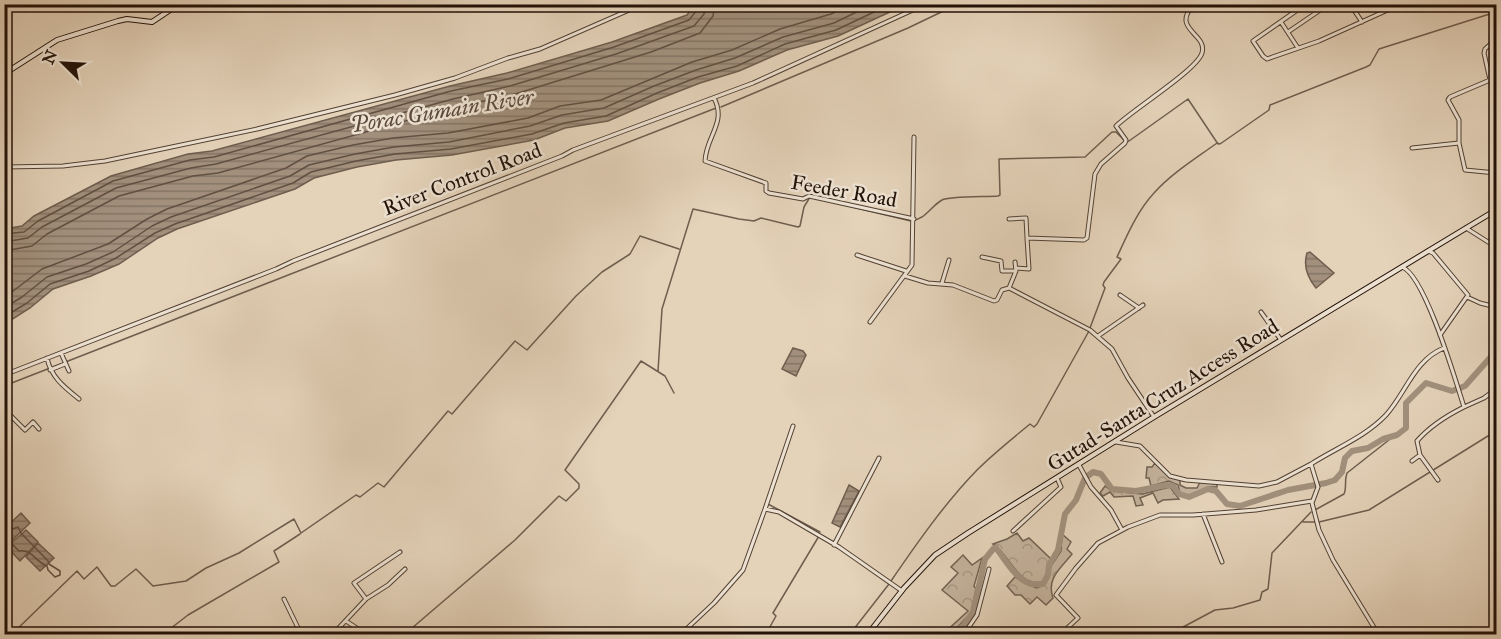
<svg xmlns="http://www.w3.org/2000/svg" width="1501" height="639" font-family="'IM FELL Great Primer',serif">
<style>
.forest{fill:url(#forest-crowns);stroke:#726152;stroke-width:1.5}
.water{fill:url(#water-rules);stroke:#6f5d4e;stroke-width:1.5}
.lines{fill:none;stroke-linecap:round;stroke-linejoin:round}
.shore{stroke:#625042;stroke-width:1.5}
.stream{stroke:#6f5d4e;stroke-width:1.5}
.river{stroke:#a2907d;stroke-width:6}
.street-casing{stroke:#524134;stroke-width:5}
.secondary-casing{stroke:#221108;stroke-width:6}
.street{stroke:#ede2d2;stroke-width:3}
.secondary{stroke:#ede2d2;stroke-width:4}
.labels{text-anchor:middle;stroke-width:5;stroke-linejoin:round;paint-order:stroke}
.street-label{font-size:21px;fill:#221108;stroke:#ede2d2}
.water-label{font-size:22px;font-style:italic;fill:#5c4a3d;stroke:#ede2d2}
</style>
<defs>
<pattern id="forest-crowns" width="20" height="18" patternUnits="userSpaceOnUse" patternTransform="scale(1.5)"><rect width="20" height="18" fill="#c3b19b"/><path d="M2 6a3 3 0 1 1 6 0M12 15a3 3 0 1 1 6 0" fill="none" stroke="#a79784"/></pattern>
<pattern id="water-rules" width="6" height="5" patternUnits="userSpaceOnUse" patternTransform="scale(1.5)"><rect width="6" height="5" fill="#a2907d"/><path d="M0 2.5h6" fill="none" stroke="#847464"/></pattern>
</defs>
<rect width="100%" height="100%" fill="#e4d2b9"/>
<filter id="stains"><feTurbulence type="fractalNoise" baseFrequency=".00333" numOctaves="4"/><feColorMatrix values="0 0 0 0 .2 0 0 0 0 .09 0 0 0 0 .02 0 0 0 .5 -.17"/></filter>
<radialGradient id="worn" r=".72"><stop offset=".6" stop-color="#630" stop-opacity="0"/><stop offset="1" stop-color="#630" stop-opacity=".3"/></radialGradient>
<path class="forest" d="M1155,463L1170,477L1180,480V485L1186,488H1197L1200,482L1217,484V487H1208L1190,496L1180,493L1178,485L1169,481L1151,486L1149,478H1146L1147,467H1152Z
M1105,486L1112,491L1142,494L1170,487L1179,499L1163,500L1158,503L1153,493L1140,498L1143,505L1136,506L1133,496L1114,497L1110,492L1103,496L1100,493Z
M1017,533L1023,541L1029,538L1051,559L1046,575L1042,582C1018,587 1010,555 993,544L1007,539Z
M1062,534L1071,542L1067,549L1072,554C1061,568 1046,578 1053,598L1046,605L1037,597L1030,604L1021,595H1015L1007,586L1015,577L1036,588L1044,585L1049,577L1051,566L1061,551Z
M963,555L972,565L982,558L974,586L976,589L971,613L951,634H943L968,611L942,590L958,573L951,567Z"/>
<path class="water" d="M694,5H905L838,36L787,50L739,71L700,83L659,99L608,121L565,128L534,140L452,155L396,160L357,167L314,178L295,189L177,229L158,238L119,264L91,276L53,289L30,308L5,324V229L22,226L34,216L111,176L188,154L212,151L450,86L507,73L612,42L687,15Z
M1310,252L1334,273L1316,288C1307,277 1303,266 1307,253Z
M793,348L803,351L806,355L796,376L782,369Z
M849,485L859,491L840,527L832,523Z
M21,513L30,523L6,546L5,528Z
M26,530L38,542L20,561L7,547Z
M38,543L54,558L40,571L26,557Z"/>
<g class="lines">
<path class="shore" d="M4,234L24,232L38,221L113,181L190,160L214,157L451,91L508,79L614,47L689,20L697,10L698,4
M4,242L28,238L42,227L116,188L191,168L216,164L453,99L510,86L616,54L694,26L704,14L706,4
M4,251L32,246L47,234L119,196L193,176L218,173L456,107L512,95L651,52L700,33L713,16L715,4
M4,298L42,269L108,244L147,219L167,209L286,168L307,156L353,145L393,138L448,133L528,118L560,106L601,100L692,62L732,50L780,29L831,14L852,4
M4,308L22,297L47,277L86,264L113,252L152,226L171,217L290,176L309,165L355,154L394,147L449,142L530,126L562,115L604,108L654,86L696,70L735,58L783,37L834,23L873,4
M4,317L27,303L50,284L89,271L116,258L155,233L175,224L293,183L311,172L356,161L395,154L451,149L532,134L564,123L606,116L657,93L698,77L737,66L785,44L836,30L891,4
M4,532L18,527L21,533L48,561L49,564L60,571V575L55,577L48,570L47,566C35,562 33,549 19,551L10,542L4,541"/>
<path class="stream" d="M721,107L908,28L958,4
M844,205L911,221C925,220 931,206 942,200C949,196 988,197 998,196L1000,195L999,159L1085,157L1112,132H1116L1126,142L1129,141L1188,99L1218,144
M1090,328L1105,288L1103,285L1104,282L1121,259L1117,257C1127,235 1138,210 1154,193C1172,173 1195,159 1217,143L1220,144L1269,110L1270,105L1366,67L1370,65L1379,49L1496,12
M658,371L662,309L693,209L739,219L754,221L761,218L798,227L800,226L804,207L810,197
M4,386L716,108
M768,504L820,532
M1315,510L1344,494C1347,487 1344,481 1347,473L1394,436
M1303,522H1315
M1319,522L1369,510L1496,431
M861,564L889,584
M891,581C917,543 945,503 977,470C994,453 1012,439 1030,424L1034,427L1037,424L1089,331
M4,623L12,634
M12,634L77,571L84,579L97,567L111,586H115L136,569L153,586L186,581L206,568L239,553L294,519L301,533L356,495L360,497L378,483L384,487L448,411L452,414L515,341L527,350L576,296L602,272L630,254L640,236L679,249
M158,634L166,632L188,615L279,562L274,551L300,534
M405,634L515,540L559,496L566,501L579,488V484L565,470L641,361L665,376L674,393
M766,634L776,616L773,613L819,536
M850,634L889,584
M1170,634L1215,610L1233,608L1260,600L1262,592L1268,589L1272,553L1311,512"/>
<path class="river" d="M954,634L964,625L973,612L985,559L994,548H996C1008,563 1020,589 1043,584L1048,575L1049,565L1058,550L1065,514L1076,500L1085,478L1093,472L1101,474L1112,489L1136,491L1167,485L1173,486L1179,494L1189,497L1208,489L1216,491L1227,504L1240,506L1288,490L1326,483L1335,480L1342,472L1345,458L1352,451L1368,448L1383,439L1397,435L1406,428V403L1426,383L1452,391L1465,386L1496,351"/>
<g class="street-casing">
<path id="street" d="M1306,4L1253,41L1263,56L1267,59L1319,41L1401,4
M1350,4L1362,22
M1281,22L1298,48
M1288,32L1329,4
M1496,39L1485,49L1484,53L1490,80L1450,97L1448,100L1459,120V143L1465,170L1496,173
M714,98C727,123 706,136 705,161L766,183V191L769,193L803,199L809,196L914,219
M1412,148L1459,143
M4,167L63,166L105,161L257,129L395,95L455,78L508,58L540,49L643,4
M1009,219L1026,218L1027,238
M1466,228L1496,247
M1428,251L1433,253L1468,295L1440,335
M857,255L906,271
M982,257L1001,261L1002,271H1016
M1402,267C1425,275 1456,382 1464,407C1446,416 1430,426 1417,441L1420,455L1412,461
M1016,268L1029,269L1027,238L1084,240L1087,238L1095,174L1101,164L1125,143L1126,140L1116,126C1132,110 1197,70 1202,53C1208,33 1170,30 1194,4
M905,276L928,283L953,285L994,301L997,300L1002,290L1009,288L1016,271L1015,262
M942,283L949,260
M1009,288L1090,330L1112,349L1128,378L1154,417
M1120,295L1139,308
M1467,297L1480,303L1496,307
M1261,312L1281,340
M870,322L912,265L914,137
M1098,336L1143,305
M61,353L69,371
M47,358C51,377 64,387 79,399
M50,370L65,364
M4,375L276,269L293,261L562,156L573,150L753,83L926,4
M1464,407L1484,398L1496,389
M4,409L25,430L33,422L39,429
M1116,442L1140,446L1170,476L1186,480L1259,486L1277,482L1311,464L1318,487L1312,503L1319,530L1333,560L1375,629L1381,634
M1420,455L1438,480
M1311,464C1336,448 1365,437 1386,415C1406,393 1414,360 1444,348
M1079,465L1091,487L1111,510L1122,530
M765,509L793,426
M1203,514L1222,562
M1013,531L1061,487L1057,478
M834,545L879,458
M284,599L301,634
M366,599L354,583L400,552
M346,621L366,634
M1064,631L1078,618L1056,595L1076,568L1098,543L1128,527L1160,515H1193L1256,510L1312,501
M333,634L366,599L388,585L405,569
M681,634L714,603L743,570L765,509L779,512L839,547L902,591
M964,634L977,615L989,569
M1367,634L1375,629"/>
</g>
<g class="secondary-casing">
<path id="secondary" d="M4,74L57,40L118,21L127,19L152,22L179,4
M868,634L904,588L935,555L968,533L1154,417L1496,210"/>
</g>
<use href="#street" class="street"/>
<use href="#secondary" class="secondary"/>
</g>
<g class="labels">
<g class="street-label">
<text transform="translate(462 179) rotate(-21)" y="7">River Control Road</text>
<text transform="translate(844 191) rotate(10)" y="7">Feeder Road</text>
<text transform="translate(1163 395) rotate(-32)" y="7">Gutad-Santa Cruz Access Road</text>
</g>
<g class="water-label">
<text transform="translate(442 110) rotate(-9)" y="8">Porac Gumain River</text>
</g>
</g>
<rect width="1501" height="639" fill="none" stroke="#e4d2b9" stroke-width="24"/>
<rect x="6" y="6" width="1489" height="627" fill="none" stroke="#221108" stroke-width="3"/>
<rect x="12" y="12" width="1477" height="615" fill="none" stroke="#221108" stroke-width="1.5"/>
<g transform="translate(63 63) rotate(294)" stroke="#ede2d2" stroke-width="4.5" paint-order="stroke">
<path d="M0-4.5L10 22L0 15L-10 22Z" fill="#221108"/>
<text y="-9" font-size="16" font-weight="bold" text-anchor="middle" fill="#221108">N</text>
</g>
<rect width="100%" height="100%" filter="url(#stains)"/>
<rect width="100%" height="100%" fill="url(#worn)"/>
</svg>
